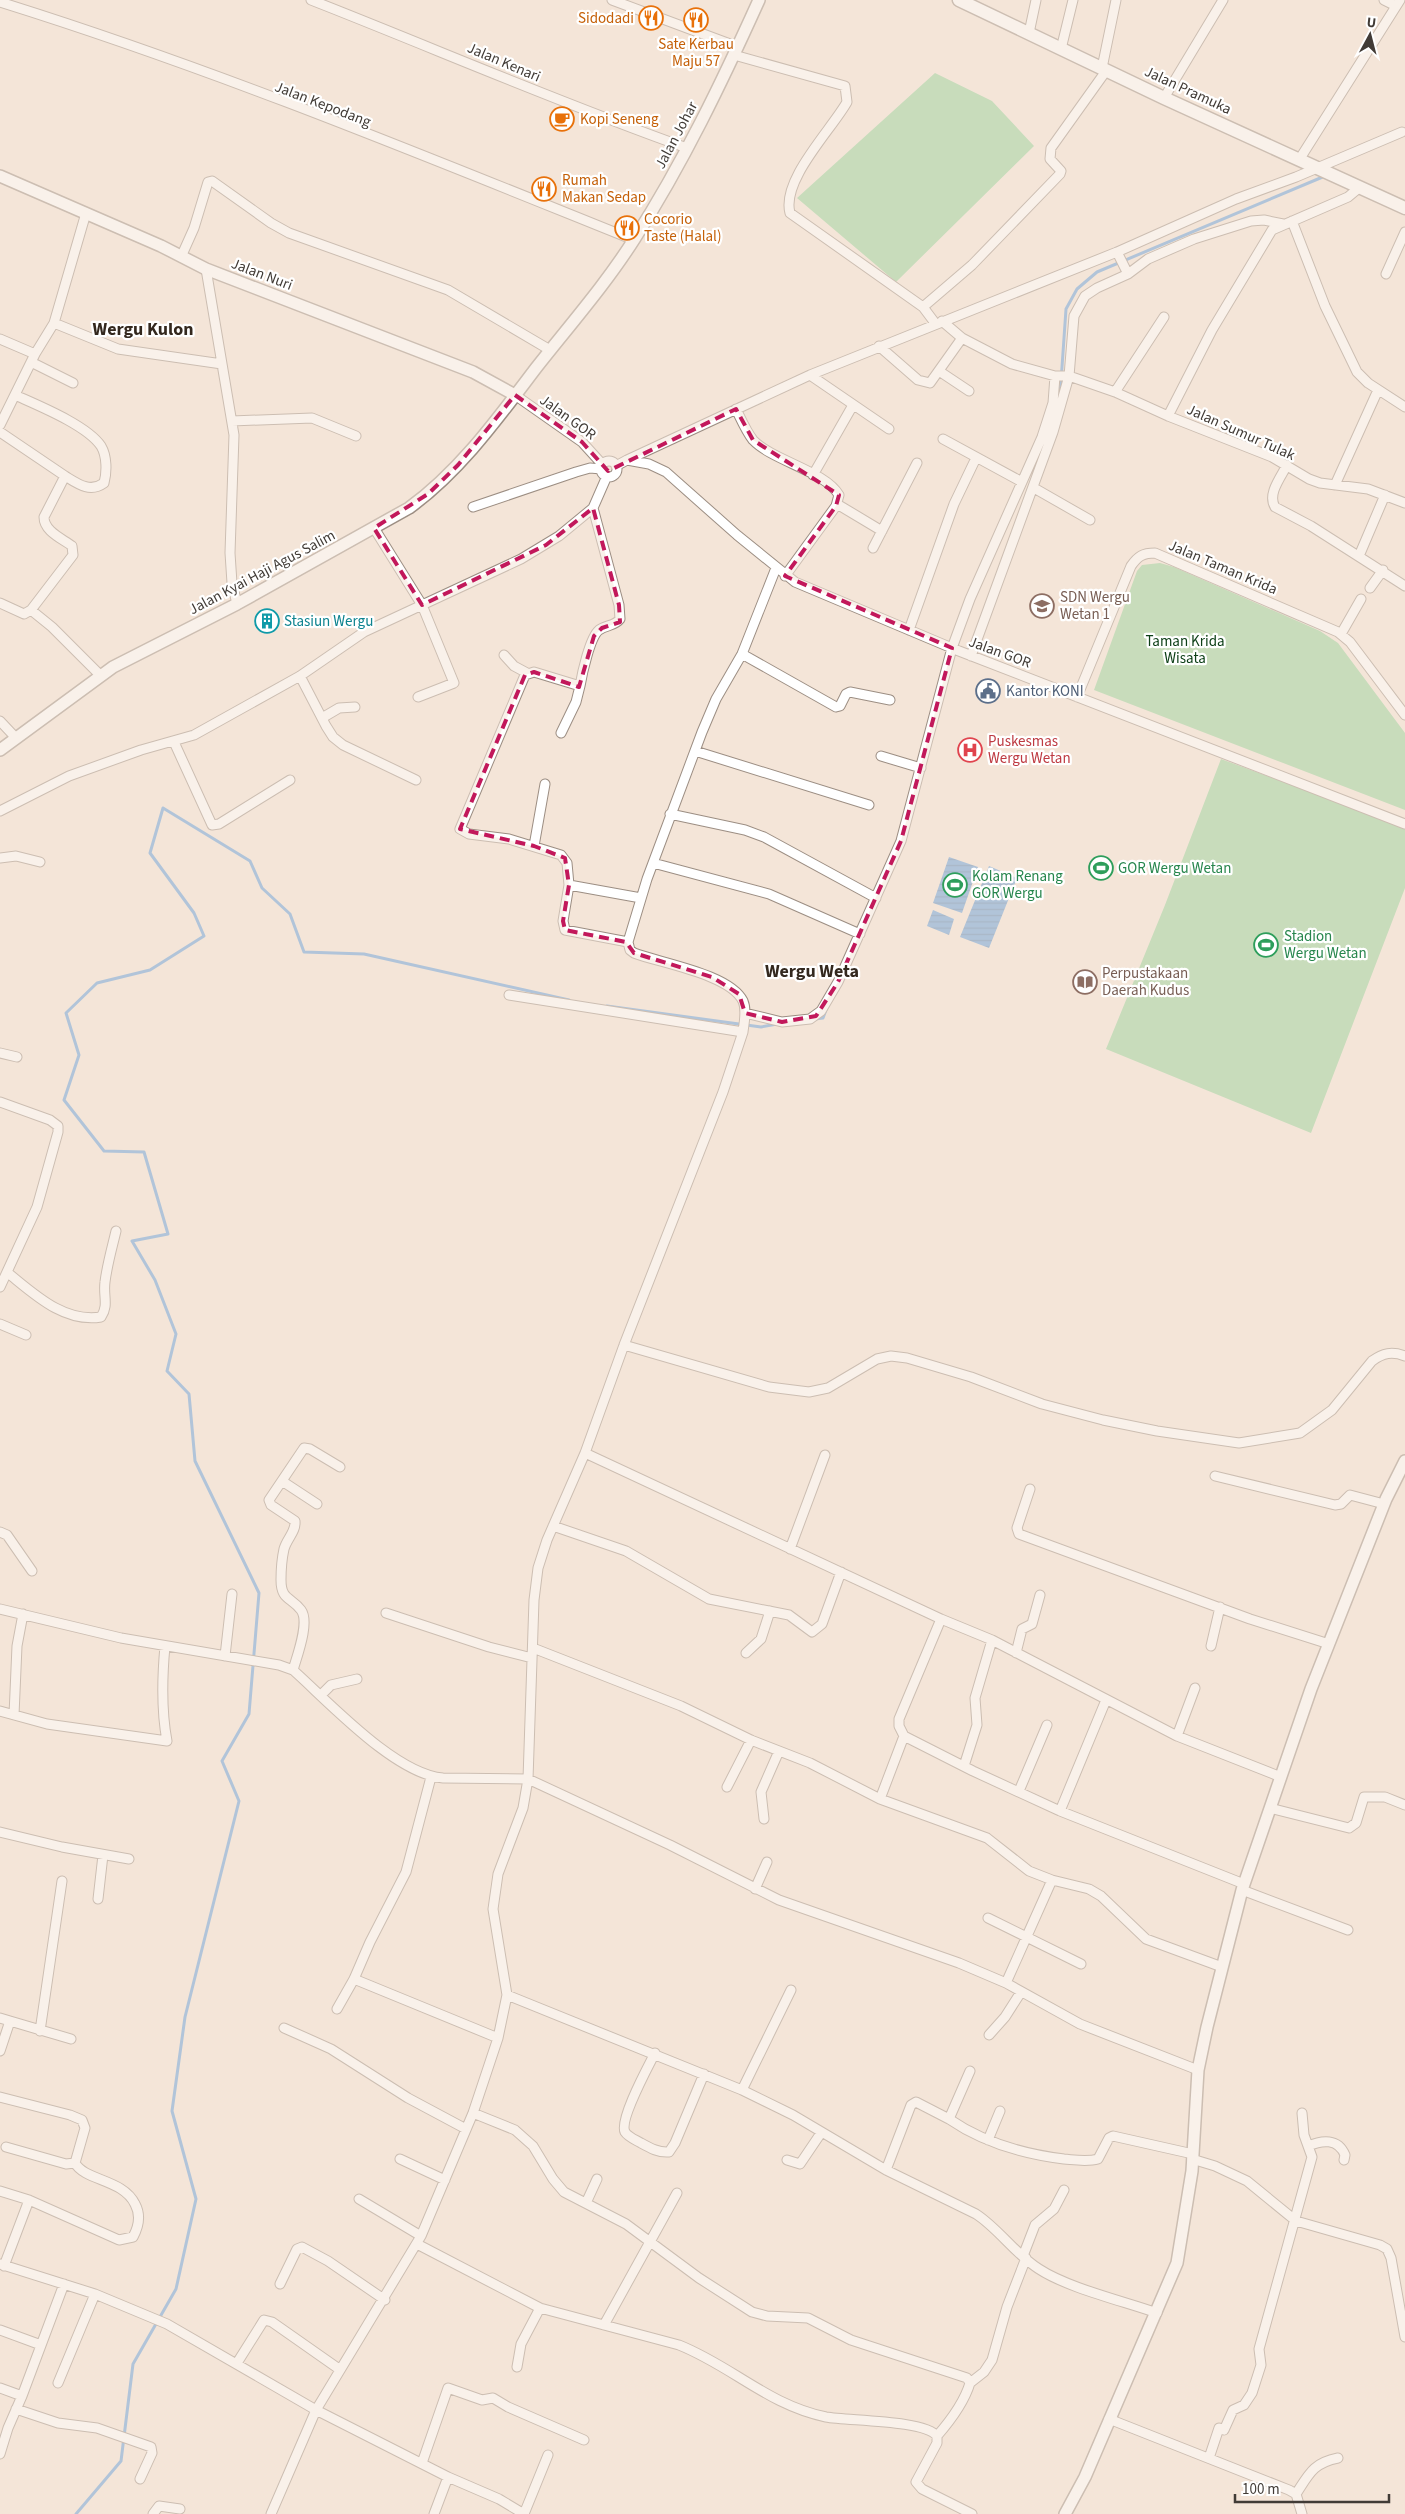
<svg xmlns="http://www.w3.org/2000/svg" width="1405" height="2514" font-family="'Source Sans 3',sans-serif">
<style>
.green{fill:#92d098}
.water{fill:url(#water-rules)}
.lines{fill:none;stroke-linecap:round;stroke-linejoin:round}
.stream{stroke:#609cd9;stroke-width:3}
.minor-casing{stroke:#9c8e83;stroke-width:11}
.tertiary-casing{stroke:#9c8e83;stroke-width:14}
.secondary-casing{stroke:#9c8e83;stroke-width:15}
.minor{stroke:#fff;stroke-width:9}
.tertiary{stroke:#fff;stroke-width:11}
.secondary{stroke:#fff;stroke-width:12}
.marked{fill:none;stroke:#c2185b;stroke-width:4;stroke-dasharray:10 6;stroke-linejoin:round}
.labels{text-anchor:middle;stroke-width:4.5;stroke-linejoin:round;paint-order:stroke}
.food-label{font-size:15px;fill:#c56008;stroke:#fff;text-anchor:start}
.street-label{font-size:15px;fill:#413b36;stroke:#fff}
.education-label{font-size:15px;fill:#785e54;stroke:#fff;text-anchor:start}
.culture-label{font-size:15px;fill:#0d838f;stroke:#fff;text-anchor:start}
.park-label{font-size:15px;fill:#0e4018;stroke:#fff}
.service-label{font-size:15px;fill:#4e5e75;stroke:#fff;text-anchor:start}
.health-label{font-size:15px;fill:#be3a42;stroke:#fff;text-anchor:start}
.leisure-label{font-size:15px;fill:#27864d;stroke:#fff;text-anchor:start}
.quarter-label{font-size:18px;font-weight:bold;fill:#33281e;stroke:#fff}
</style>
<defs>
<pattern id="water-rules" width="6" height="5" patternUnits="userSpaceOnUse" patternTransform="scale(1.25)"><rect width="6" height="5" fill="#609cd9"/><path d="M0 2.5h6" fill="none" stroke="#5180b1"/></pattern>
</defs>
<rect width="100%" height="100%" fill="#f4e5d8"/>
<path class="green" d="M935,73L992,101L1034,146L896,282L797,198Z
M1160,563L1174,567L1320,631L1338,643L1405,733V810L1094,690L1137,571L1142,565Z
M1221,759L1405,827V888L1311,1133L1106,1049L1165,905Z"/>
<path class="water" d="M949,857L978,867L962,913L933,903Z
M989,866L1017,878L989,948L960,937Z
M933,910L954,919L949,935L927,926Z"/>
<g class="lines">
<path class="stream" d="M1060,396L1066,309L1077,289L1097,272L1325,176
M607,1006L761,1027L777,1024
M815,1019L823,1018L826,1010
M76,2514L121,2461L133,2364L176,2289L196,2199L172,2111L185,2017L239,1801L222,1761L249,1714L259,1593L195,1461L189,1394L167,1371L176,1334L155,1280L132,1241L168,1234L144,1152L104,1151L64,1100L79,1055L66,1013L97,983L150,970L204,936L194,913L150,853L163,808L250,861L262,888L290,914L304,952L364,954L569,1000"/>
<g class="minor-casing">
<path id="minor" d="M311,0C436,49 560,103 687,148
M612,0L738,47
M1384,0L1396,6
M0,2C215,69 425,156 634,240
M1029,33L1036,0
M1061,49L1073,0
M734,55L845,86L847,102C832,129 781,180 790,213L923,307
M1102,68L1116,0
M1164,98L1223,0
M1299,160L1400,0
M1292,221L1325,306L1357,372L1368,383L1405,407
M1117,252L1128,274
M181,257L194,228L208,182L212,181L271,223L289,233L448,290L550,350
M206,269L234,435L230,553L232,583L237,604
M1386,274L1405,232
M942,321L962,338L1012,364L1055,376H1069L1115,392L1168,416L1272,457L1309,479L1320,483L1368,489L1405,503
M54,323L118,349L222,364
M935,323L923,307L972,265L1060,174L1061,171L1050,159L1051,148L1106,71
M0,339L35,354
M879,346L918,380L930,383L962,338
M31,362L73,383
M939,371L969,391
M810,375L889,429
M1115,392L1164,317
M15,395C37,405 87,425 101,446C107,456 107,472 104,483C90,493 78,484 65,476
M515,395L582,442L602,464
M736,409C741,419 746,431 753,440C773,461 825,471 839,495L836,506L785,576
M1168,416L1212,330L1272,230L1348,197L1360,187
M232,421L312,418L356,436
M0,425L35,354L54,323L86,213
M0,432L65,476L44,517C44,531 61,538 72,546L73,555L31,610
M943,439L1022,482
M627,460L810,375L1117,252L1236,199L1296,177L1402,132
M601 469a8 8 0 1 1 16 0a8 8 0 1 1-16 0Z
M1287,465C1281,477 1267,494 1275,507L1311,526L1405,586
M616,466L627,460L649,464L666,472L737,535L795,582L959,651L1405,824
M813,475L853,405
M1335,485L1378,390
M1034,488L1090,520
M837,504L882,531
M473,507L576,472L590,468L601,469
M593,508L619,605L620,619C615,626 606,625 599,630C590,637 582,674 580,686L534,672L525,675L460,829L469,834L509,839L561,855L567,863L569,885L641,898
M374,528L422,605L454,683L418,697
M873,548L917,463
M1359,556L1385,495
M1370,588L1383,570
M0,603L24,614L31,610L52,627L101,676
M909,630L954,504L976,458
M1341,634L1361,599
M742,654L836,707L840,706L846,694L850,692L890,700
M504,655L514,666L527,673
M971,656L1053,432L1069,376L1074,316L1085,296L1097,288L1128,274L1148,259L1194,239L1251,221L1264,220L1283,224
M300,676L326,726L333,737L343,745L416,780
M1077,697L1131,566C1138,556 1143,553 1155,553L1338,632L1350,642L1405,715
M322,718L339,708L355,707
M0,721L16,738
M561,733L576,702L580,686
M174,742L212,825L219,824L290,780
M695,751L869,805
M881,756L921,768
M0,811L69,776L141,750L194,735L300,676L364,632L521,559L559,536L593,508L607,476
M670,814L745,830L764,837L876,898
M534,846L545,784
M0,858L16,856L40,862
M653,863L769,894L860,934
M569,885L563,921L565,930L628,942
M509,995L743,1032C744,1023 747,1010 743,1001C730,974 660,963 634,953L630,950L628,942L647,879L702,732L716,699L742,654L776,568
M745,1013L782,1022L810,1019L821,1011L838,982L901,841L952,648L970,599L1042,437L1053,403L1055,376
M0,1053L17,1057
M0,1102L50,1120L58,1126V1132L37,1207L0,1287
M8,1273C34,1294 64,1323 101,1317C109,1305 103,1296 105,1282C107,1265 112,1248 116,1231
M0,1324L26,1335
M624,1345L723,1092L743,1032
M1215,1476L1335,1505L1341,1504L1350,1495L1384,1504
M282,1481L317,1504
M1030,1489L1017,1528L1019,1534L1250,1619L1329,1644
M553,1526L626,1551L709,1599L789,1615L812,1632L822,1624L841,1572
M0,1532L7,1535L32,1571
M790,1549L825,1455
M0,1609L121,1638L279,1665L293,1670C329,1702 395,1774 443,1778L528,1779L670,1845L779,1900L959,1963L1006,1983L1080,2024L1198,2070
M386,1613L489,1647L532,1658
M941,1619L899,1719V1726L904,1736L973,1771L1060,1811L1244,1884
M1211,1646L1220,1607
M533,1648L681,1706L751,1740L810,1763L880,1799L987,1838L1029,1871L1052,1880L1089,1889L1101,1896L1146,1939L1222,1967
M746,1653L761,1639L770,1611
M1016,1653L1022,1629L1032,1624L1040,1595
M225,1656L232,1594
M293,1670C297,1656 310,1622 301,1610C291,1597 281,1600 281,1580C281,1570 282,1558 284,1549C287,1538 296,1532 295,1521L271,1505L269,1500L304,1448L310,1449L340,1467
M321,1695L331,1685L357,1679
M0,1711L47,1724L167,1741C161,1709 162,1678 165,1646
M14,1715L17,1646L23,1614
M1177,1736L1195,1688
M964,1766L977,1725L975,1698L992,1640
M1281,1777L1177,1736L992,1640L941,1619L585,1453L624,1345L769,1387L809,1392L828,1388L877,1359L891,1356L907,1358L971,1377L1042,1404L1103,1420L1157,1431L1239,1443L1300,1433L1332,1410L1372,1361C1383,1353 1392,1351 1405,1356
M727,1787L751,1740
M1019,1791L1047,1725
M880,1799L904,1736
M1270,1808L1349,1828L1356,1823L1364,1797H1385L1405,1805
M1060,1811L1106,1700
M764,1819L761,1792L779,1751
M0,1832L62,1847L129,1859
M755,1889L767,1862
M1242,1890L1348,1930
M98,1899L103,1855
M988,1918L1081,1964
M354,1979L498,2038
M1006,1983L1052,1880
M507,1995L742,2090L793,2115L886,2170L976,2214C999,2229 1015,2254 1039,2269C1068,2288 1123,2301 1157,2313
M337,2009L354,1979L370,1942L406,1872L431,1777
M0,2018L10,2021L0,2051
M10,2021L71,2039
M284,2028L331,2049L408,2098L466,2129
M40,2031L62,1881
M989,2035L1005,2017L1021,1992
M655,2053C648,2067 619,2120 625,2132C628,2137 636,2140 641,2143C650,2148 659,2153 669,2152L675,2143L704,2074
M742,2090L791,1990
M0,2097L70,2115L82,2120L85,2128L75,2163C85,2181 123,2179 135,2204C141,2215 139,2226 133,2237L119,2240L29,2200L0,2191
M473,2113L515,2130L533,2146L553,2179L564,2192L626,2224L699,2278L752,2312L767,2316L808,2318L851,2340L967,2378L970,2383C964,2403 951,2420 937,2436
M949,2119C984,2143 1023,2154 1064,2159C1076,2160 1087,2162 1098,2159L1109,2138L1113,2136L1193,2154
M988,2140L1000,2111
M1308,2146C1322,2140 1338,2138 1345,2155L1344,2160
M6,2147L66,2164L75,2163
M400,2159L445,2180
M1192,2159L1215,2166L1247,2181L1296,2221L1380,2245L1387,2249L1391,2258L1405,2337
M787,2160L800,2164L821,2133
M886,2170L911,2105L916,2102L949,2119L970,2071
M359,2199L421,2236
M586,2203L597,2179
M417,2244L540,2308L679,2345C732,2366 768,2405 826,2417C848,2421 925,2420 937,2436V2443L916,2482L922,2489L972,2514
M1023,2256L1035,2225L1054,2209L1064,2190
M0,2264L95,2294L167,2324L316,2410L448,2477L499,2499L524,2514
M4,2266L29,2200
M280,2284L297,2249L302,2247L328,2261L385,2300
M604,2325L677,2193
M0,2330L41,2345
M237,2363L264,2320L272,2322L339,2369
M517,2367L521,2344L540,2308
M58,2383L95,2294
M970,2383L984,2372L992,2360L1007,2307L1026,2258
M0,2388L22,2396
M16,2409L58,2423L97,2428L151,2447L152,2453L140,2479
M1109,2419L1289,2490L1296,2494L1302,2514
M0,2454L8,2428L22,2396L64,2284
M1209,2458L1219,2428L1224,2430L1233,2410L1244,2405L1252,2393L1261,2365L1259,2349L1312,2157L1304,2135L1302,2113
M422,2463L448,2388L482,2400L493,2398L508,2407L584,2440
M1296,2494C1309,2474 1313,2463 1338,2458
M153,2514L159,2506L180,2509
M271,2514L316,2410L421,2236L473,2113L498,2038L507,1995L493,1909L498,1874L523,1808L528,1779L534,1600L538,1568L547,1540L585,1453
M434,2514L448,2477
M524,2514L548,2455"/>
</g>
<g class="tertiary-casing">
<path id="tertiary" d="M0,176L161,246L206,269L473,372L515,395
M0,750L113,667L237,604L409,508C460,471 498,418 536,368C569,326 606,284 635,238C683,163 722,82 759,0
M1065,2514L1085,2477L1177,2263L1192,2171L1198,2070L1207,2027L1242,1890L1311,1689L1386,1499L1405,1461"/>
</g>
<g class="secondary-casing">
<path id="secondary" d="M959,0L1164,98L1405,208"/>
</g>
<use href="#minor" class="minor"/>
<use href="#tertiary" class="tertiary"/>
<use href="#secondary" class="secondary"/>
</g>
<path d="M0 0H1405V2514H0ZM515,395L582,442L608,471L736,409L753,440L839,495L836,506L785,576L952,648L901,841L838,982L816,1016L782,1022L745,1013L739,994L712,977L634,953L626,942L565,930L563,921L569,885L565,858L534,846L460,829L525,675L534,672L579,687L594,636L602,628L620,622L619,605L593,508L546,545L422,605L374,528L428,494L458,465Z" fill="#f4e5d8" fill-opacity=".55" fill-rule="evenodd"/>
<path class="marked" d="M515,395L582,442L608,471L736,409L753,440L839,495L836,506L785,576L952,648L901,841L838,982L816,1016L782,1022L745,1013L739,994L712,977L634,953L626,942L565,930L563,921L569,885L565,858L534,846L460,829L525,675L534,672L579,687L594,636L602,628L620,622L619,605L593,508L546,545L422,605L374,528L428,494L458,465Z"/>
<defs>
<g id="restaurant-ring" transform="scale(1.25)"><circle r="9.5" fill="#fff" stroke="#e8710a" stroke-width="1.5"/><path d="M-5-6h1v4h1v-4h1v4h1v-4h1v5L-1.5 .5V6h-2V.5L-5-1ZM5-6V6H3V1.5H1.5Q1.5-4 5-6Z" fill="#e8710a"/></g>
<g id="cafe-ring" transform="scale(1.25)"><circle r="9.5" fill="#fff" stroke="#e8710a" stroke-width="1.5"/><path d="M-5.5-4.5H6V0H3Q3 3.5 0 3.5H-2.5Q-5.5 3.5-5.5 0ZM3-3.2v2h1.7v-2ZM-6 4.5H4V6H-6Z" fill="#e8710a"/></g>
<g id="school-ring" transform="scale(1.25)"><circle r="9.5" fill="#fff" stroke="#8d6e63" stroke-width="1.5"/><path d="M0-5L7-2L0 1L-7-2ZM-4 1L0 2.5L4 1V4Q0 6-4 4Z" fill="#8d6e63"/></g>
<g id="building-ring" transform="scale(1.25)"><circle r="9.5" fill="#fff" stroke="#0f9aa8" stroke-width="1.5"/><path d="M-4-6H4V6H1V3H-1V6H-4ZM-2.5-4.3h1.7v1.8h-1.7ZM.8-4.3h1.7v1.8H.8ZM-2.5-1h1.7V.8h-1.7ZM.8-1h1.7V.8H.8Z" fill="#0f9aa8"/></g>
<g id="civic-ring" transform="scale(1.25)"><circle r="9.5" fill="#fff" stroke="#5c6f8a" stroke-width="1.5"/><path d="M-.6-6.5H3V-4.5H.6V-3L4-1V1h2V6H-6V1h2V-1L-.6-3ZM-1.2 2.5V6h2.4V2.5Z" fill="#5c6f8a"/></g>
<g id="hospital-ring" transform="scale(1.25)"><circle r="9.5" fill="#fff" stroke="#e0444e" stroke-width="1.5"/><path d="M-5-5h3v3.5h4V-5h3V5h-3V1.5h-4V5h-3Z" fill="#e0444e"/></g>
<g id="stadium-ring" transform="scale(1.25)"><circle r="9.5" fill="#fff" stroke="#2e9e5b" stroke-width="1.5"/><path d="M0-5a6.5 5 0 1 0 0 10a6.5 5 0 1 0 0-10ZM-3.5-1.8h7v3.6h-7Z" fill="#2e9e5b"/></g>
<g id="library-ring" transform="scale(1.25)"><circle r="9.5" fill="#fff" stroke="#8d6e63" stroke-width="1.5"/><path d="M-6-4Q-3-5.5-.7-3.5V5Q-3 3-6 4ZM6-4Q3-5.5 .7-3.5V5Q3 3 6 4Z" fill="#8d6e63"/></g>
</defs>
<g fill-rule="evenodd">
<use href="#restaurant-ring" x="651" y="18"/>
<use href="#restaurant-ring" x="696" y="20"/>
<use href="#cafe-ring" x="562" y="119"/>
<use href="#restaurant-ring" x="544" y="189"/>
<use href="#restaurant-ring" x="627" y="228"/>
<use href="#school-ring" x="1042" y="606"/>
<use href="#building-ring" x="267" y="621"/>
<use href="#civic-ring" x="988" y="691"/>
<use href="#hospital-ring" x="970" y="750"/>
<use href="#stadium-ring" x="1101" y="868"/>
<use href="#stadium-ring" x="955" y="885"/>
<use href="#stadium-ring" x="1266" y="945"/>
<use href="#library-ring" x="1085" y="982"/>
</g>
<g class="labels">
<g class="food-label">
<text x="634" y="23" text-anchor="end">Sidodadi</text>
<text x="696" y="49" text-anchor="middle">Sate Kerbau<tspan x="696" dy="17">Maju 57</tspan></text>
<text x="580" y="124">Kopi Seneng</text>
<text x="562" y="185">Rumah<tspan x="562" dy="17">Makan Sedap</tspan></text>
<text x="644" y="224">Cocorio<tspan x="644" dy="17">Taste (Halal)</tspan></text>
</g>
<g class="street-label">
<text transform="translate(504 62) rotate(23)" y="5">Jalan Kenari</text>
<text transform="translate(1188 90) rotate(25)" y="5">Jalan Pramuka</text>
<text transform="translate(323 104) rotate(21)" y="5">Jalan Kepodang</text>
<text transform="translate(676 135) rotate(-62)" y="5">Jalan Johar</text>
<text transform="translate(262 274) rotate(21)" y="5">Jalan Nuri</text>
<text transform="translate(568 417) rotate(36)" y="5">Jalan GOR</text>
<text transform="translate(1241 432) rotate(24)" y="5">Jalan Sumur Tulak</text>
<text transform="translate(1223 567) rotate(23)" y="5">Jalan Taman Krida</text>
<text transform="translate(262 572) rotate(-28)" y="5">Jalan Kyai Haji Agus Salim</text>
<text transform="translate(1000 652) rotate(20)" y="5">Jalan GOR</text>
</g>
<g class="education-label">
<text x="1060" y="602">SDN Wergu<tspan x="1060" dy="17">Wetan 1</tspan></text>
<text x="1102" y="978">Perpustakaan<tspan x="1102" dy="17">Daerah Kudus</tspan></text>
</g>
<g class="culture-label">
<text x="284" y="626">Stasiun Wergu</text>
</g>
<g class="park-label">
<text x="1185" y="646">Taman Krida<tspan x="1185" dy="17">Wisata</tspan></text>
</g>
<g class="service-label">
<text x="1006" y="696">Kantor KONI</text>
</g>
<g class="health-label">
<text x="988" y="746">Puskesmas<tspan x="988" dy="17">Wergu Wetan</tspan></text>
</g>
<g class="leisure-label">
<text x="1118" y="873">GOR Wergu Wetan</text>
<text x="972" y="881">Kolam Renang<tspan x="972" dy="17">GOR Wergu</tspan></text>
<text x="1284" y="941">Stadion<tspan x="1284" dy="17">Wergu Wetan</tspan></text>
</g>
<g class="quarter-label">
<text x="143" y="335">Wergu Kulon</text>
<text x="812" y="977">Wergu Weta</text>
</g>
</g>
<g transform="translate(1370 35) rotate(7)" stroke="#ffffff" stroke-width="4" paint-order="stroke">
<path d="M0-4L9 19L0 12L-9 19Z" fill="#413b36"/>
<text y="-8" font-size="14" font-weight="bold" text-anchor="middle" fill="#413b36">U</text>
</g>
<path d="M1235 2494v8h154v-8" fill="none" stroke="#413b36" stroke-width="2.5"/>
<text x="1242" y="2494" font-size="15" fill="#413b36" stroke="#ffffff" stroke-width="4" paint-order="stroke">100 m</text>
</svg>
